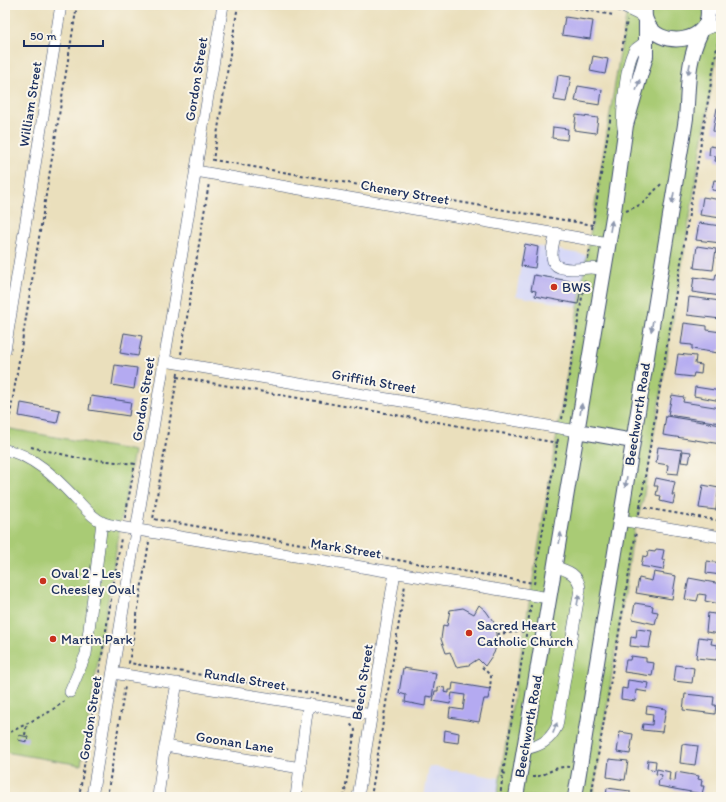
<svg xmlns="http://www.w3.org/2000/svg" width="726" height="802" font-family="Itim,sans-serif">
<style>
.built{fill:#d6d8f8}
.green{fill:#a9cb74;stroke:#627d69}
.building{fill:#b4aaf1}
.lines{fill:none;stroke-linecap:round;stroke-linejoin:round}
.minor-casing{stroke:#3a496c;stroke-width:12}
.major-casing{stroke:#3a496c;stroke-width:16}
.path{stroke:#3a496c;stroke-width:2;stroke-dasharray:3 3;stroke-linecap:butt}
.minor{stroke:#fff;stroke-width:11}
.major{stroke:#fff;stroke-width:14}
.oneway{fill:#8d97ae}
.poi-dot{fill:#c8321e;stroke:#fbf7ec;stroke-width:1.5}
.labels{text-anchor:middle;stroke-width:4;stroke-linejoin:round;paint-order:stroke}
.street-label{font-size:14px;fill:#1b2f5e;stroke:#fbf7ec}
.poi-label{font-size:14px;fill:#1b2f5e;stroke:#fbf7ec;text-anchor:start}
</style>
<rect width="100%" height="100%" fill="#fbf7ec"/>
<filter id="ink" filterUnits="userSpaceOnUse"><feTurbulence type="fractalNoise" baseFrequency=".025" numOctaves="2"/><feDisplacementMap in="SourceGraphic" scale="8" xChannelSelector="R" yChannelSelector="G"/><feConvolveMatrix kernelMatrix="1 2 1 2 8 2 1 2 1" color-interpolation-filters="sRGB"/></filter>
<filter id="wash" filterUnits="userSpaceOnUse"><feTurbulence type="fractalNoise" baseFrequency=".012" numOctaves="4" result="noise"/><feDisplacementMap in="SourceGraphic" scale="16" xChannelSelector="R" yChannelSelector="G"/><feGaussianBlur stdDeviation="0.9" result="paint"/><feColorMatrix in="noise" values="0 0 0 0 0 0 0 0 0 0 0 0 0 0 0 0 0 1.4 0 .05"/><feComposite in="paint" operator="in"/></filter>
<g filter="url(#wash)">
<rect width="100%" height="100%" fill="#eadfbc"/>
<path class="built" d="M524,244L587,255L578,307L516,296Z
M429,766L500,778L497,797H424Z"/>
<path class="green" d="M628,5H721V29L643,500L634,530L593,797H497Z
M5,428L134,451L120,527L81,765L5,752Z"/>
<g id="blocks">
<path class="building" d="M565,17L593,21L590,39L562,35Z
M593,56L608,59L605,74L590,71Z
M558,75L571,77L566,102L554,100Z
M578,86L602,90L600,105L575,101Z
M717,108H721V133L713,131Z
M576,115L598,118L596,133L574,130Z
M553,127L568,129L567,140L552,138Z
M717,142L721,143V162L715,161L716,156L709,155L710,146L716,147Z
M714,180L721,181V191L712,190Z
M703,197L721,200V218L700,215Z
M699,223L721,226V243L696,240Z
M525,244L538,247L535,268L521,266Z
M697,246L716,249L713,270L694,268Z
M716,274L721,275V296L692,292L694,277L715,280Z
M534,275L582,283L578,304L535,296L536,291L531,290Z
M689,297L721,301V319L687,315Z
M684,323L707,326V330L721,332V350H718V353L692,349V345L681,344Z
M124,333L142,336L138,356L120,353Z
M678,354L696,356L695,364L702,365L701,374L694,373L693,377L675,375Z
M115,365L137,368L134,389L112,385Z
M695,387L721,391V401L694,396Z
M672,395L684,397L683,402L721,408V423L668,415Z
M91,396L131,402L129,416L89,410Z
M21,403L60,410L57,423L19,416Z
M666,416L721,425V444L663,435Z
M658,447L682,450L678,474L667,473L668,465L656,463Z
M683,451L691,452L689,463L681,462Z
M656,478L675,482L672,495H675L673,504L660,501L661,496L656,495L658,486H654Z
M703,485L719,488L716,510L699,508Z
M656,549L664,550L662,560L665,561L663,570L641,566L643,556L647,557L648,551L655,552Z
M707,561L721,563V575L706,573Z
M654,572L676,576L672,599L636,593L639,578L652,581Z
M689,578L721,584L720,604L705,601L706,595L699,594L697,601L685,599Z
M635,603L653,606L652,611L658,612L655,624L632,619Z
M479,605L486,611L495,624L497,643L494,653L485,666L478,659L469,665L456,667L450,652L446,653L441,639L443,625L447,626L450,610L463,608L474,614Z
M708,613L721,615V634L706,632Z
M637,629L652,631L649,648L630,646L631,637L636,638Z
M699,637L712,639L711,644L718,645L717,648L721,649V659H716V660L696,658Z
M631,656L646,658V662L654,663L652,676L624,672L626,660H630Z
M676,665L694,668L692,683L674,681Z
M403,668L436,673L432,697L426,696L425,706L405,702L406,695L399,693Z
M628,680L649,683L647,692L636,690L635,701L621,699L622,688L627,689Z
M453,683L490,689L488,699H484L479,722L449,717L450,708L463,710L465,695L452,693L450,704L433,701L435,691H438V687L445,688L444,692L449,693V690H452Z
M685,694L714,697L713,705H716L715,714L683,710Z
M647,706L666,709L662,732L642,730L643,724L652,725L653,714L646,713Z
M445,730L459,733L458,743L444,741Z
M620,732L633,734L630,754L617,752Z
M19,735L28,737L27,742L18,740Z
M682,744L698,746L695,765L680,763Z
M609,759L628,761L625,780L607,777Z
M648,760L656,761L655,770L647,768Z
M657,769L670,772L669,780L675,781L676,772L699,776L698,779L702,780L701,786H704L702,794L658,786L659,779H661L662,775L656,774Z
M607,788L630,791V797H606Z"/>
</g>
</g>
<g filter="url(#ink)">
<use href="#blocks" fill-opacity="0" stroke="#3a496c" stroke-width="1"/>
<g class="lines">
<g class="minor-casing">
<path id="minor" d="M619,5L646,18
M710,5L721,12
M703,30L721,24
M623,128C621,113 626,63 634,51C638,45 644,46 647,38
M196,171L608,243
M556,233C554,241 550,252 553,261C557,273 581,268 591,268C595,268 599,269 603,270
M5,350L61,5
M165,361L577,431
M5,450C32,454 56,478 75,498C83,506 91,517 102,522C107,525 114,525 120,527L549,598
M620,520L721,537
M113,673L372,715
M70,692L86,654L102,522
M165,746L301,768
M525,749C540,746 550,741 557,726L580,589C579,575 568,570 555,567
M92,797L223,5
M158,797L163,757L177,683
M296,797L308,704
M358,797L395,572"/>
</g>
<g class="major-casing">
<path id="major" d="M645,5C645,10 644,16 646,20C656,51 716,44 707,5
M577,431L633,441
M516,797L614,211L626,125L646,56V20
M575,797L676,179C679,159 683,139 686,118C689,86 686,63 701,32"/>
</g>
<path class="path" d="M238,5L213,160L593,225
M556,5L614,15
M622,50L627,20
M626,211L642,204L663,182
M592,229L611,115
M588,259L590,249
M181,354L209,183
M178,373L153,519L534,583
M177,377L558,443
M562,419L585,279
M6,440L77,5
M31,447L78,458L136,464
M640,507L719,35
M639,514L640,507L721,521
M125,518L135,463
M149,542L129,663L353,700L361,695L370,644H373
M534,584L558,439
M497,634L527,631
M482,667L491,676L490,689
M5,735L49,712L65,701
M25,735L27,723
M503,773L531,605
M532,777C545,777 555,765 569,767
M79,797L121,538
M107,797L125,686
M344,797L355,730L349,722
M371,797L405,585
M500,797L503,773L507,774
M591,797L636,532"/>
<use href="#minor" class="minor"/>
<use href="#major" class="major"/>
</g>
<defs><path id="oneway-solid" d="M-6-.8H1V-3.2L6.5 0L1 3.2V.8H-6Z"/></defs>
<g class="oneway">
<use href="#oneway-solid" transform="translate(689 69) rotate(101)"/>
<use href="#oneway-solid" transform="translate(638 85) rotate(-72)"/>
<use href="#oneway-solid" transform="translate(673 198) rotate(99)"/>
<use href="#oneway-solid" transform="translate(611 226) rotate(-80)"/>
<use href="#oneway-solid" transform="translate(652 326) rotate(99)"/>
<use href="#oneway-solid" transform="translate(581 409) rotate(-81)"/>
<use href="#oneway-solid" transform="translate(626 482) rotate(99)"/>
<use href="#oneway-solid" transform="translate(560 538) rotate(-81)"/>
<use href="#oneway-solid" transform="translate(578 600) rotate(-80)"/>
<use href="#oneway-solid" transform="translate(555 728) rotate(-69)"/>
</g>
</g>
<g class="poi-dot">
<circle cx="554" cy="287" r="4"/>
<circle cx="43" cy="581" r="4"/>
<circle cx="469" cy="633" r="4"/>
<circle cx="53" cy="639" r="4"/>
</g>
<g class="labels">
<g class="street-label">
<text transform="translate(196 79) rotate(-81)" y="5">Gordon Street</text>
<text transform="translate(30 104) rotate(-81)" y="5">William Street</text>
<text transform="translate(405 192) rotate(10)" y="5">Chenery Street</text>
<text transform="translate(374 381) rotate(10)" y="5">Griffith Street</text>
<text transform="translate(143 399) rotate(-81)" y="5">Gordon Street</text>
<text transform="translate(637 414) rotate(-81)" y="5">Beechworth Road</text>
<text transform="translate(346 548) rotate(9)" y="5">Mark Street</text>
<text transform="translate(245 679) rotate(9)" y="5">Rundle Street</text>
<text transform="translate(362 682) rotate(-81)" y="5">Beech Street</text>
<text transform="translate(90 718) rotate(-81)" y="5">Gordon Street</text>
<text transform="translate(528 726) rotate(-80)" y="5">Beechworth Road</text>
<text transform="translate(235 742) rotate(9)" y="5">Goonan Lane</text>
</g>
<g class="poi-label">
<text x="562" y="292">BWS</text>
<text x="51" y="578">Oval 2 - Les<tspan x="51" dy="16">Cheesley Oval</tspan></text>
<text x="477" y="630">Sacred Heart<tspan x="477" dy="16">Catholic Church</tspan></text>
<text x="61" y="644">Martin Park</text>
</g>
</g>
<rect width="726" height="802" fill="none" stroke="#fbf7ec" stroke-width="20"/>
<path d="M24 40v6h79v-6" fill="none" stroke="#1b2f5e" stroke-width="2"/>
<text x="30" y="40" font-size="12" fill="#1b2f5e" stroke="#fbf7ec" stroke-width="3" paint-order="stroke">50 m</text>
</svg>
